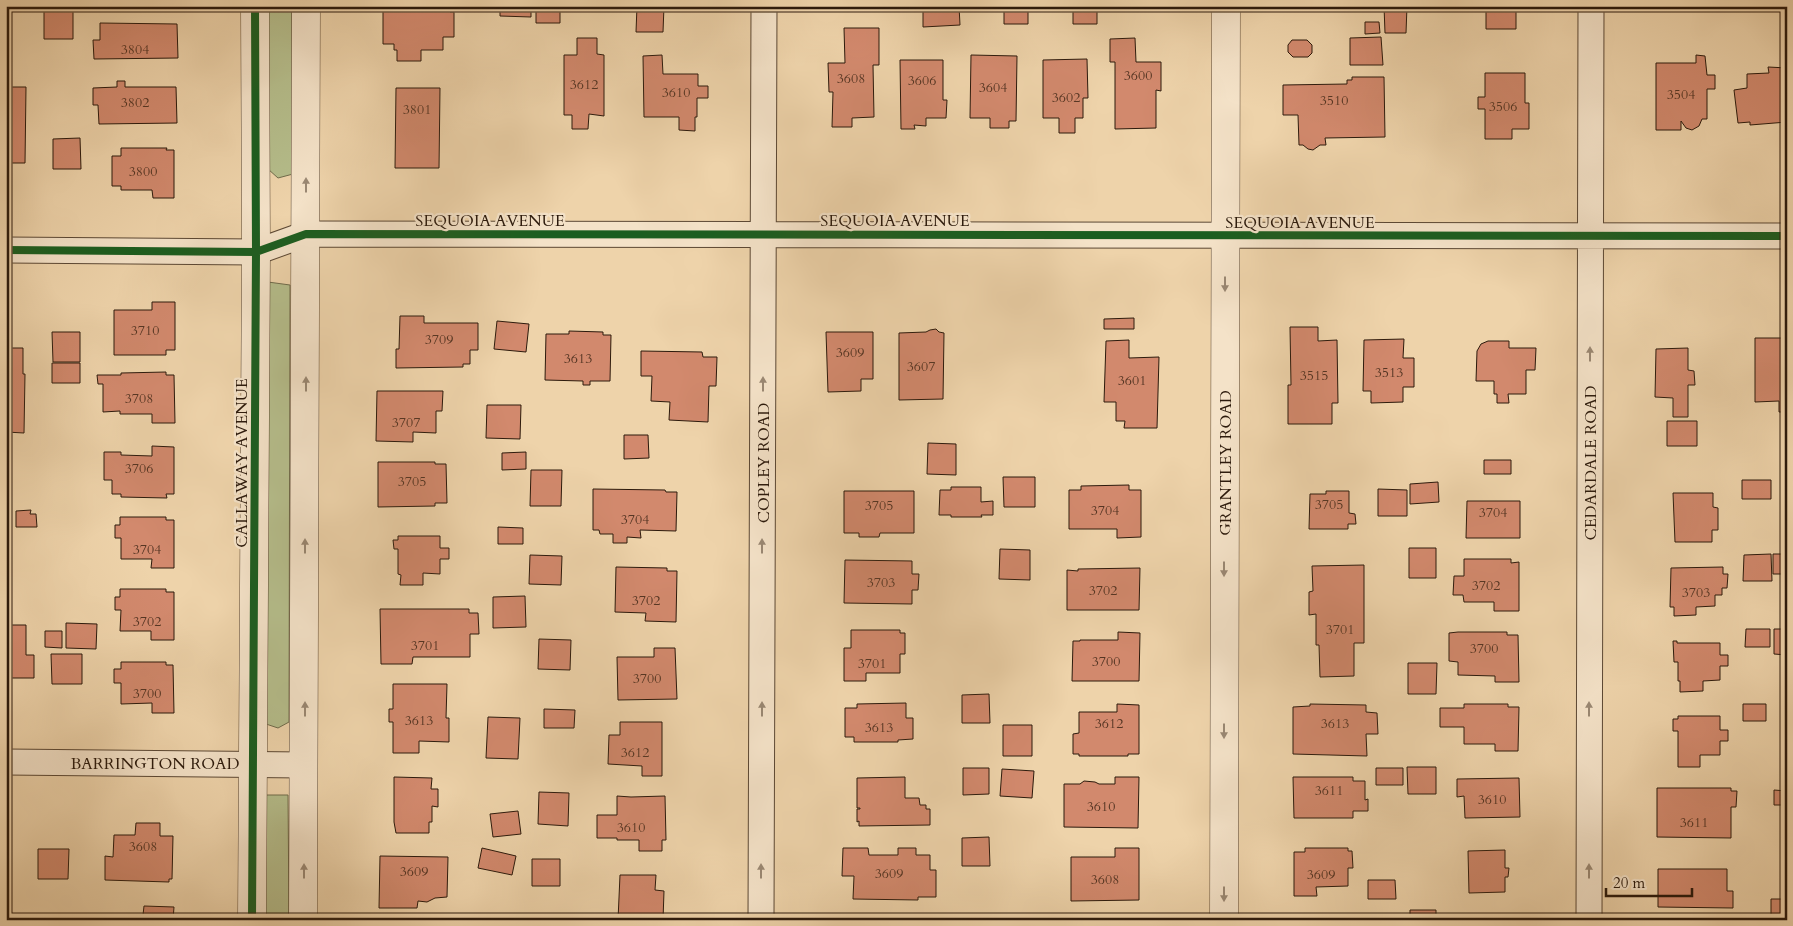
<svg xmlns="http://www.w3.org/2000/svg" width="1793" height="926" font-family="Cardo,serif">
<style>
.green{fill:#b5bd8b;stroke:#706c4c}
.building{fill:#d2896d;stroke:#2c1a0c}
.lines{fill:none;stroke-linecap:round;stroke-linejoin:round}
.minor-casing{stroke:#5c4834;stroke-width:27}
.tertiary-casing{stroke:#5c4834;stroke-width:29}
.minor{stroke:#f4e2c8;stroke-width:25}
.tertiary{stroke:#f4e2c8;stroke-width:28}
.cycleway-casing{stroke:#f4e2c8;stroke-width:11}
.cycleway{stroke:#1b5e20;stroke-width:8}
.oneway{fill:#9a8873}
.labels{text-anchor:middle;stroke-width:4.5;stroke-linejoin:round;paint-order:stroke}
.number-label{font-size:14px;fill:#563624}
.street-label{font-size:16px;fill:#2c1a0c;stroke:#f4e2c8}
</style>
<rect width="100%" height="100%" fill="#eed3aa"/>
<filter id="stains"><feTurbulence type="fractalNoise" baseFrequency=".004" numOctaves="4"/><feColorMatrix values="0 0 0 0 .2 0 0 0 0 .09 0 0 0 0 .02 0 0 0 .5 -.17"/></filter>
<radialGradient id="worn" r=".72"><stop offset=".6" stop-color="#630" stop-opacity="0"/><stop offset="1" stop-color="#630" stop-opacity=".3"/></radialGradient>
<path class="green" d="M268,6H292L293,174L278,178L268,169Z
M268,282L290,285L289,722L278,728L266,724Z
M265,795H288L289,920H265Z"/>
<path class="building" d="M383,6H450V12H454V37H443V50H421V61H397V50H394V44H383Z
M500,6H531V17L500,16Z
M536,6H560V23H536Z
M637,6H664L663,32H636Z
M923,6H959L960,25L923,27Z
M1004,6H1028V24H1004Z
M1073,6H1097V24H1073Z
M1384,6H1407L1406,33H1385Z
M1486,6H1516V29H1486Z
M1784,6H1787V31H1784Z
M44,10H73V39H44Z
M1365,22H1379L1380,33L1365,34Z
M100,23L177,24L178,58L94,59L93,40H100Z
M844,28H879V65H873L874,117L852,118V127H832L833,92H829L828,63H845Z
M1381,37L1383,65H1350V38Z
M577,38H597V54L604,55V116L589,114L588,129H572V115H564V55H577Z
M1135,38L1136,62H1161V91L1156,90V128L1115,129V62H1110V39Z
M1292,40H1307L1312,45V53L1308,57H1293L1288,52V45Z
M662,55L663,74H698V86H708V98H697V117H695V131L679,130V117H644L643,56Z
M971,55L1017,56L1016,121H1009V128H990V118H970Z
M1696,55L1705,56L1707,75H1715V89H1707V119H1702L1699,126L1692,130L1686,128L1681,121V130H1656V63H1696Z
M1087,59L1088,98H1083V118H1075V133H1059V118H1043V60Z
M900,60H943V100H947L946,118H926V126L914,125L915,129H901Z
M1768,67L1787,68V122L1750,125V122L1738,123L1734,90L1747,88V74L1769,73Z
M1485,73H1525V103H1529V129H1512V139H1485V109H1478V97H1485Z
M1352,77H1384L1385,137L1325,138L1326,145H1320L1313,150L1308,149L1303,145H1299L1298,115H1283V85L1347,84V80H1352Z
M6,80L7,87H26L25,163H6Z
M117,81H125V87H176L177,123L99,124L98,105H93V88L117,87Z
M396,88H440L439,168H395Z
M80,138L81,169H53V139Z
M121,148H167L166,150H174V198H153L152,190H121V186H112V156H121Z
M152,302H175V350H166V355H114V310H152Z
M400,316H424V323H478V350H470V364H463V367L396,368V349H399Z
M1134,318V329H1104V319Z
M497,321L529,324L526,352L494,349Z
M1290,327H1318V341L1337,340L1338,403H1332V424H1288V385H1291Z
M936,329L939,332L944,333L943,399L899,400V333L926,332L930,330Z
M569,331L603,332V335H611L610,381H590V385H583V381L545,380L546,334H569Z
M52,332H80V362H53Z
M826,332H873V379H861V391L828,392Z
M1755,338H1787V412H1779V401L1755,402Z
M1404,339L1403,358H1414V387H1403V402L1371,403V391H1363L1364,340Z
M1129,340V358L1159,357L1157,428H1124L1125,421H1116V402H1104L1106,341Z
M1488,341H1509V348H1536L1535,370H1526V394H1508L1509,403H1497V394H1494V381H1476L1477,351L1481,344Z
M6,348H23V374H25L24,433L6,432Z
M1688,348V370L1694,371L1695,385H1688V417H1673V398L1655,397L1656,349Z
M641,351L702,352L703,357H717L716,386H709L708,422L669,420L670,402L651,401L652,376H641Z
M52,363H80V383H52Z
M166,372V375H174L175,423H152V414H120V411L103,412V384H98L97,375H121V373Z
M377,391H443L442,411H436V433L413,432V442L376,441Z
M487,405H521L520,439L486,438Z
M1667,421H1697V446H1667Z
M624,435H648L649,458L624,459Z
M928,443L956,444V475L927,474Z
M152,446L174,447V494H166L167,498L121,497V494H112V480H104V452H121V455L152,456Z
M526,452V469L502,470V453Z
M1484,460H1511V474H1484Z
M378,462H435V464H446L447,503H435V506L378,507Z
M531,470H562L561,506H530Z
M1003,477H1035V507H1004Z
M1742,480H1771V499H1742Z
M1438,482L1439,502L1410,504V484Z
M1129,485V490H1141V537L1117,538V529H1069V490H1081V486Z
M951,487H981V502L993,501V515H981L982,517H951V515H939L940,490H951Z
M593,489L665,490L666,492H677L676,531L640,530L641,538L627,537V543H613V534H600L599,530H593Z
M1378,489L1407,490V516H1378Z
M844,491H914V533H880L879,537H859V533H844Z
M1326,491H1349V513L1355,514L1356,524H1348V529H1309L1310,494H1326Z
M1673,493H1713V507L1718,508V530H1712V542H1675Z
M1467,501H1520V538H1466Z
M31,510L30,514H36L37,527H16V511Z
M120,517H166V520H174V568H151L152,559H121V538H115V525H120Z
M498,527L523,528V544H498Z
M398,536H440V548H449V559H440V574L423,573V585H400L401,575L398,574V549H394L393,540H398Z
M1409,548H1436V578H1409Z
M1000,549L1030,550V580L999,579Z
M1771,554L1772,581H1743L1744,555Z
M1773,554H1787V574H1773Z
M530,555L562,556L561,585L529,584Z
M1464,559H1511V563L1519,562V611H1494V602H1464L1463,595H1453L1454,576H1464Z
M845,560L912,561V574H919L918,590H912V604L844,603Z
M1364,565V643H1354V676L1320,677L1319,645H1316V614L1309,615V592L1313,591L1312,566Z
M616,567L667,568V571H677L676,622L645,621L646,613L615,612Z
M1723,567V574H1728L1727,588H1722V595H1715V606L1696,607V615L1674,616V607H1670L1671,568Z
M1140,568L1139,610H1067V570L1078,571V569Z
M120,589H166V592H174V640H151V631H120L121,610H115V597H120Z
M525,596L526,627L493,628V597Z
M380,609H469V613H478L479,634H470V657H413L412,664H381Z
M66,623L97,624L96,649L66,648Z
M6,625H26V655H34V678H6Z
M1746,629H1770V647H1745Z
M1774,629H1787V655L1774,654Z
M851,630H900V633H905V654H900V673H866V681H844V648H851Z
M45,631H62V648L45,647Z
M1118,632L1140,633L1139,681H1072L1073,641H1080V640H1118Z
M1458,632H1507V635H1518L1519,682H1495V676L1458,675V662L1449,661V633Z
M539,639L571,640L570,670L538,669Z
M1673,641H1677V643H1720V655H1728V666H1720V680L1703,681V691L1680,692V681H1678V662H1674Z
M654,648H675L677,699L618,700L617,657H654Z
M51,654H82V684H52Z
M121,662H166V665H173L174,713H152V703L121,704V683H114V669H121Z
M1408,663H1437L1436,694H1408Z
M393,684H447L446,718H449V742L419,741V753H393V722H389V709H393Z
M989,694L990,723H962V695Z
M906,703V718H913V739L898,740V742H854V737H845V708H857V704Z
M1117,704L1139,705V754H1128V756H1079V754H1073V734L1079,733V712H1117Z
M1310,704L1366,705V712L1377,713L1378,734H1366L1367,756L1293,754V707L1310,706Z
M1464,704H1508V707H1519L1518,751H1495V744H1464V727H1440V708H1464Z
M1743,704H1766V721H1743Z
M544,709L575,710L574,728H544Z
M1678,716H1720V730H1728V741H1720V755H1700V767H1678V731H1673V719H1678Z
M488,717L520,718L518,759L486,758Z
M620,722H662V776H642V766L608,764L609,735H620Z
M1003,725H1032V756H1003Z
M1407,767H1436V794H1408Z
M963,768H989V794L963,795Z
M1376,768H1403V785H1376Z
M1002,769L1034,771L1032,798L1000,796Z
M394,777L432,778L431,789H438V807L432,806V822H429V833H396L394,822Z
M905,777V798H919L920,805H926V809H930V825L859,826V821L857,822V809H860V808H857V778Z
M1115,777H1139L1138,828L1064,827V784H1080L1084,781L1095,782L1099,784H1115Z
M1293,777H1353V781H1365V800L1368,799V811H1353V818H1294Z
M1519,778L1520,817L1465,818L1464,796L1457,797V779Z
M1657,788H1731V791H1737L1736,807H1731V838L1657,837Z
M1774,790L1787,791V805H1774Z
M539,792L569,793L568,826L538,824Z
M617,796L631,797L665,796L666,840H662V851H639V840H617V838H597V815H617Z
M518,811L521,834L493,837L490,814Z
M136,823H160V836H173L172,879H169V882L105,880V856L113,857L114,835H135Z
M989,837L990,866H962V838Z
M482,848L516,856L512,875L478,868Z
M843,848H868L869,855H898V848H916V855H930V870H936V897H918V900L853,899L854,876H842Z
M1115,848H1139V900L1071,901V857H1115Z
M1305,848H1348V851H1352L1353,868H1348V886L1316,887L1317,896H1294V852H1305Z
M38,849H69L68,879H38Z
M1505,850V868H1509L1508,877H1505V892L1469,893L1468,851Z
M380,856L448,857L447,897L435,898L427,902L418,901L417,908H379Z
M532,859H560V886H532Z
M1658,869H1727V891H1733V908L1658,907Z
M620,875H656L655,890L664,891L663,920H618Z
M1368,880H1395L1396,899H1368Z
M1771,899H1787V920H1771Z
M144,906L174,907L173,920H105L114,919V915H143Z
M1410,910H1436V920H1410Z
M483,915L521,916V920H483Z"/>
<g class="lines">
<g class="minor-casing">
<path id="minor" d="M6,250L256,252L306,234L1787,236
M6,762L304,765
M761,920L764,6
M1589,920L1591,6"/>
</g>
<g class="tertiary-casing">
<path id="tertiary" d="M252,920L256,252L255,6
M303,920L306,6
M1224,920L1226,6"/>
</g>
<use href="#minor" class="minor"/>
<use href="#tertiary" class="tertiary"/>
<g class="cycleway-casing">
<path id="cycleway" d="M6,250L256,252L306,234L1787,236
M252,920L256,252L255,6"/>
</g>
<use href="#cycleway" class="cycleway"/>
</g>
<defs><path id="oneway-solid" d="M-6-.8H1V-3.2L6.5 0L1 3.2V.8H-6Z" transform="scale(1.25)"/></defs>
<g class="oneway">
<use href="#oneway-solid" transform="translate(306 185) rotate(-90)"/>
<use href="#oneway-solid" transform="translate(1225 284) rotate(90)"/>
<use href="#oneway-solid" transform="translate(1590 354) rotate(-90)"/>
<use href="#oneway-solid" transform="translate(306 384) rotate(-90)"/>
<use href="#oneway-solid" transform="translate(763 384) rotate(-90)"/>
<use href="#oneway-solid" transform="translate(305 546) rotate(-90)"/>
<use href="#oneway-solid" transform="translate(762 546) rotate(-90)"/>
<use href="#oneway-solid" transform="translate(1224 569) rotate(90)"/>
<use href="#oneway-solid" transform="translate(305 709) rotate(-90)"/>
<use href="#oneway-solid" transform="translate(762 709) rotate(-90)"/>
<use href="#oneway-solid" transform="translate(1589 709) rotate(-90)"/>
<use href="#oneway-solid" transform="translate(1224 731) rotate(90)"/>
<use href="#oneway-solid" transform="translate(304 871) rotate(-90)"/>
<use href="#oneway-solid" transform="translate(761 871) rotate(-90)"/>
<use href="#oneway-solid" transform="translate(1589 871) rotate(-90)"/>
<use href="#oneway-solid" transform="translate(1224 894) rotate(90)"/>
</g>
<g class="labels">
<g class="number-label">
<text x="135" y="54">3804</text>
<text x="1138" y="80">3600</text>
<text x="851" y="83">3608</text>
<text x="922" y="85">3606</text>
<text x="584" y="89">3612</text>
<text x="993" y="92">3604</text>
<text x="676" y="97">3610</text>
<text x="1681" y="99">3504</text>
<text x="1066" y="102">3602</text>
<text x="1334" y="105">3510</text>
<text x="135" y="107">3802</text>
<text x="1503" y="111">3506</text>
<text x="417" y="114">3801</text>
<text x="143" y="176">3800</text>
<text x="145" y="335">3710</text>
<text x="439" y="344">3709</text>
<text x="850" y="357">3609</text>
<text x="578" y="363">3613</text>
<text x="921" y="371">3607</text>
<text x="1389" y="377">3513</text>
<text x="1314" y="380">3515</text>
<text x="1132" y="385">3601</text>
<text x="139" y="403">3708</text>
<text x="406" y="427">3707</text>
<text x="139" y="473">3706</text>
<text x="412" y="486">3705</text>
<text x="1329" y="509">3705</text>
<text x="879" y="510">3705</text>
<text x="1105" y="515">3704</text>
<text x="1493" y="517">3704</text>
<text x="635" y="524">3704</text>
<text x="147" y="554">3704</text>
<text x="881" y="587">3703</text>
<text x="1486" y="590">3702</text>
<text x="1103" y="595">3702</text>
<text x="1696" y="597">3703</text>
<text x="646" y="605">3702</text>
<text x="147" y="626">3702</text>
<text x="1340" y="634">3701</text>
<text x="425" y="650">3701</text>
<text x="1484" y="653">3700</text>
<text x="1106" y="666">3700</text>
<text x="872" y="668">3701</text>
<text x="647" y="683">3700</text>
<text x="147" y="698">3700</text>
<text x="419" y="725">3613</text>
<text x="1109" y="728">3612</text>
<text x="1335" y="728">3613</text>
<text x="879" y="732">3613</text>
<text x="635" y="757">3612</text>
<text x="1329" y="795">3611</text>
<text x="1492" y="804">3610</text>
<text x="1101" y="811">3610</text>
<text x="1694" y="827">3611</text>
<text x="631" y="832">3610</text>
<text x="143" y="851">3608</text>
<text x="414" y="876">3609</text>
<text x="889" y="878">3609</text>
<text x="1321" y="879">3609</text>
<text x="1105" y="884">3608</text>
</g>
<g class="street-label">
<text x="490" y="226">SEQUOIA AVENUE</text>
<text x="895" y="226">SEQUOIA AVENUE</text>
<text x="1300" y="228">SEQUOIA AVENUE</text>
<text transform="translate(241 463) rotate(-90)" y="6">CALLAWAY AVENUE</text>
<text transform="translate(763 463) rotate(-90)" y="6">COPLEY ROAD</text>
<text transform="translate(1225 463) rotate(-90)" y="6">GRANTLEY ROAD</text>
<text transform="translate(1590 463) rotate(-90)" y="6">CEDARDALE ROAD</text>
<text x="155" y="769">BARRINGTON ROAD</text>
</g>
</g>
<rect width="1793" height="926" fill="none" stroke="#eed3aa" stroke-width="25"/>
<rect x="8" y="8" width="1778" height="911" fill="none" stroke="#2c1a0c" stroke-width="2.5"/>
<rect x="12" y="12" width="1768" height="901" fill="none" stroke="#2c1a0c"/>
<path d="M1606 888v8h86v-8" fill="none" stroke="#2c1a0c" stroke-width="2.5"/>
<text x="1613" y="888" font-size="15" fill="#2c1a0c" stroke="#f4e2c8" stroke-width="4" paint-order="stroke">20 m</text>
<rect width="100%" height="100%" filter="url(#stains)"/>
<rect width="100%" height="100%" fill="url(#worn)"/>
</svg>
